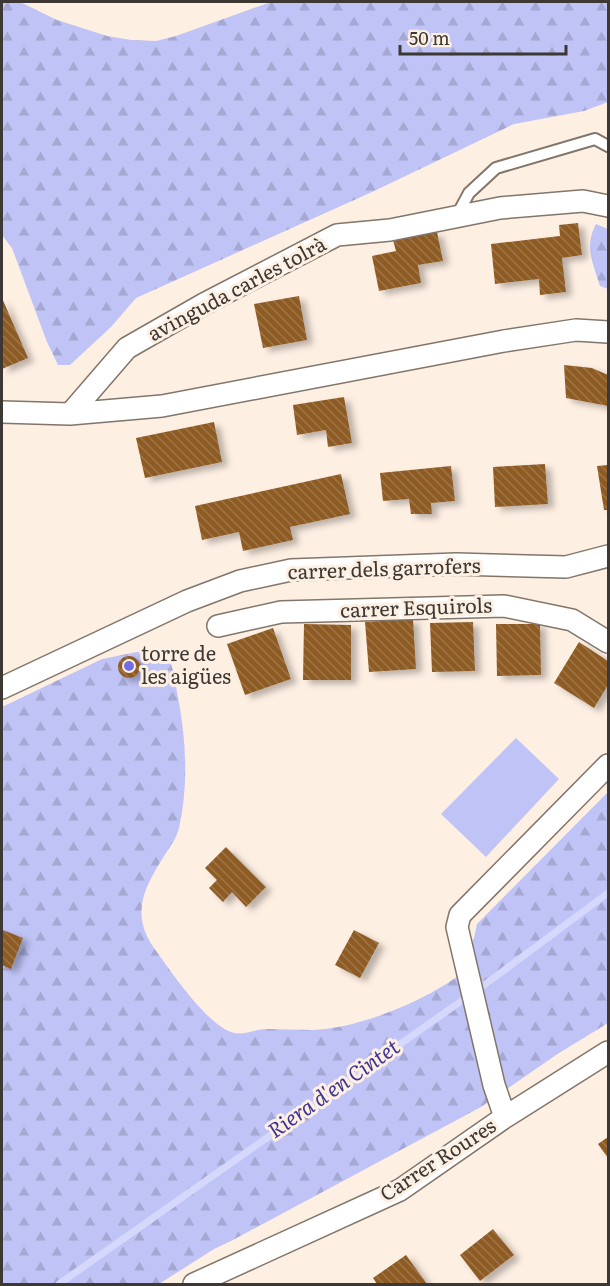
<svg xmlns="http://www.w3.org/2000/svg" width="610" height="1286" font-family="Literata,serif">
<style>
.forest{fill:url(#forest-firs)}
.pitch{fill:#bfc3f6}
.lines{fill:none;stroke-linecap:round;stroke-linejoin:round}
.stream{stroke:#d5d8fb;stroke-width:7}
.building{fill:url(#building-back-hatch);filter:url(#shadow)}
.lane-casing{stroke:#82756a;stroke-width:14}
.street-casing{stroke:#82756a;stroke-width:24}
.lane{stroke:#fff;stroke-width:10}
.street{stroke:#fff;stroke-width:21}
.poi-dot{fill:#726ce7;stroke:#feefe3;stroke-width:2}
.labels{text-anchor:middle;stroke-width:6;stroke-linejoin:round;paint-order:stroke}
.street-label{font-size:20px;fill:#3d3833;stroke:#feefe3}
.poi-label{font-size:20px;fill:#3d3833;stroke:#feefe3;text-anchor:start}
.water-label{font-size:21px;font-style:italic;fill:#3f3595;stroke:#feefe3}
</style>
<defs>
<pattern id="forest-firs" width="22" height="20" patternUnits="userSpaceOnUse" patternTransform="scale(1.5)"><rect width="22" height="20" fill="#bfc3f6"/><path d="M5 1l3.5 6h-7zM16 11l3.5 6h-7z" fill="#a5a8d3"/></pattern>
<pattern id="building-back-hatch" width="6" height="6" patternUnits="userSpaceOnUse" patternTransform="scale(1.5)"><rect width="6" height="6" fill="#8e5b24"/><path d="M-1 5l2 2M0 0l6 6M5-1l2 2" fill="none" stroke="#9c754c"/></pattern>
<filter id="shadow"><feDropShadow dx="6" dy="4" stdDeviation="3" flood-color="#0004"/></filter>
</defs>
<rect width="100%" height="100%" fill="#feefe3"/>
<path class="forest" d="M2,2H20L57,20L107,36L131,40L156,41L176,36L271,2H608V102L584,111L514,124L372,192L136,298L111,327L70,365H58L47,342L12,248L2,235Z
M596,224L608,229V289L600,286C593,264 584,246 596,224Z
M157,648C160,651 164,653 167,657C174,667 175,680 177,692C186,737 189,783 179,828C177,837 171,845 166,853C146,885 130,910 152,945C169,969 199,1013 223,1028C240,1039 249,1030 266,1029C281,1029 297,1030 312,1030C359,1029 431,999 467,969L477,924L608,792V1023L556,1055L481,1107L231,1241L214,1249L159,1284H2V707L102,659Z"/>
<path class="pitch" d="M516,738L559,779L486,857L441,814Z"/>
<g class="lines">
<path class="stream" d="M59,1284L487,983L608,893"/>
</g>
<path class="building" d="M578,223L582,255L562,258L566,292L540,295L539,279L495,284L491,244L560,236L559,225Z
M437,232L443,261L418,265L421,283L379,291L372,256L396,251L393,240Z
M299,296L307,340L263,348L254,304Z
M2,298L28,358L2,369Z
M564,365L592,368L608,375V406L566,398Z
M344,397L352,443L328,447L326,430L297,435L293,405Z
M214,422L222,462L145,478L136,438Z
M545,464L548,504L495,507L493,467Z
M608,465V510H604L597,466Z
M451,466L455,501L431,503L432,514H411L409,499L383,501L380,473Z
M341,474L350,514L290,527L293,540L243,551L239,532L202,540L195,506Z
M413,619L416,669L369,672L365,622Z
M473,622L475,671L432,672L430,623Z
M304,624L351,625V680H303Z
M496,624H540L541,675L497,676Z
M273,628L291,679L245,695L227,644Z
M579,642L608,661V685L594,708L554,683Z
M118 667a11 11 0 1 1 22 0a11 11 0 1 1-22 0Z
M226,847L266,887L246,907L232,892L223,902L209,888L217,880L205,868Z
M3,930L23,938L11,969L2,965Z
M354,930L379,943L360,978L335,965Z
M608,1137V1158L598,1144Z
M493,1229L514,1255L480,1281L460,1255Z
M406,1255L427,1284H377L373,1278Z"/>
<g class="lines">
<g class="lane-casing">
<path id="lane" d="M456,217L469,193L496,168L595,139L608,146"/>
</g>
<g class="street-casing">
<path id="street" d="M2,412L70,414L127,348L204,304L337,235L390,230L500,208L583,201L608,206
M70,414L162,406L504,341L576,330L608,332
M218,626L281,612L504,606L572,620L608,642
M2,688L187,601L240,581L291,570L456,564L566,567L608,556
M505,1117L494,1085L457,927L460,915L608,765
M194,1284L400,1190L505,1117L608,1052"/>
</g>
<use href="#lane" class="lane"/>
<use href="#street" class="street"/>
</g>
<circle class="poi-dot" cx="129" cy="666" r="6"/>
<g class="labels">
<g class="street-label">
<text transform="translate(237 289) rotate(-28)" y="7">avinguda carles tolrà</text>
<text transform="translate(384 569) rotate(-2)" y="7">carrer dels garrofers</text>
<text transform="translate(416 608) rotate(-2)" y="7">carrer Esquirols</text>
<text transform="translate(438 1160) rotate(-33)" y="7">Carrer Roures</text>
</g>
<g class="poi-label">
<text x="141" y="661">torre de<tspan x="141" dy="23">les aigües</tspan></text>
</g>
<g class="water-label">
<text transform="translate(334 1089) rotate(-35)" y="7">Riera d'en Cintet</text>
</g>
</g>
<rect width="610" height="1286" fill="none" stroke="#3d3833" stroke-width="6"/>
<path d="M400 45v9h166v-9" fill="none" stroke="#3d3833" stroke-width="3"/>
<text x="409" y="45" font-size="18" fill="#3d3833" stroke="#feefe3" stroke-width="4.5" paint-order="stroke">50 m</text>
</svg>
